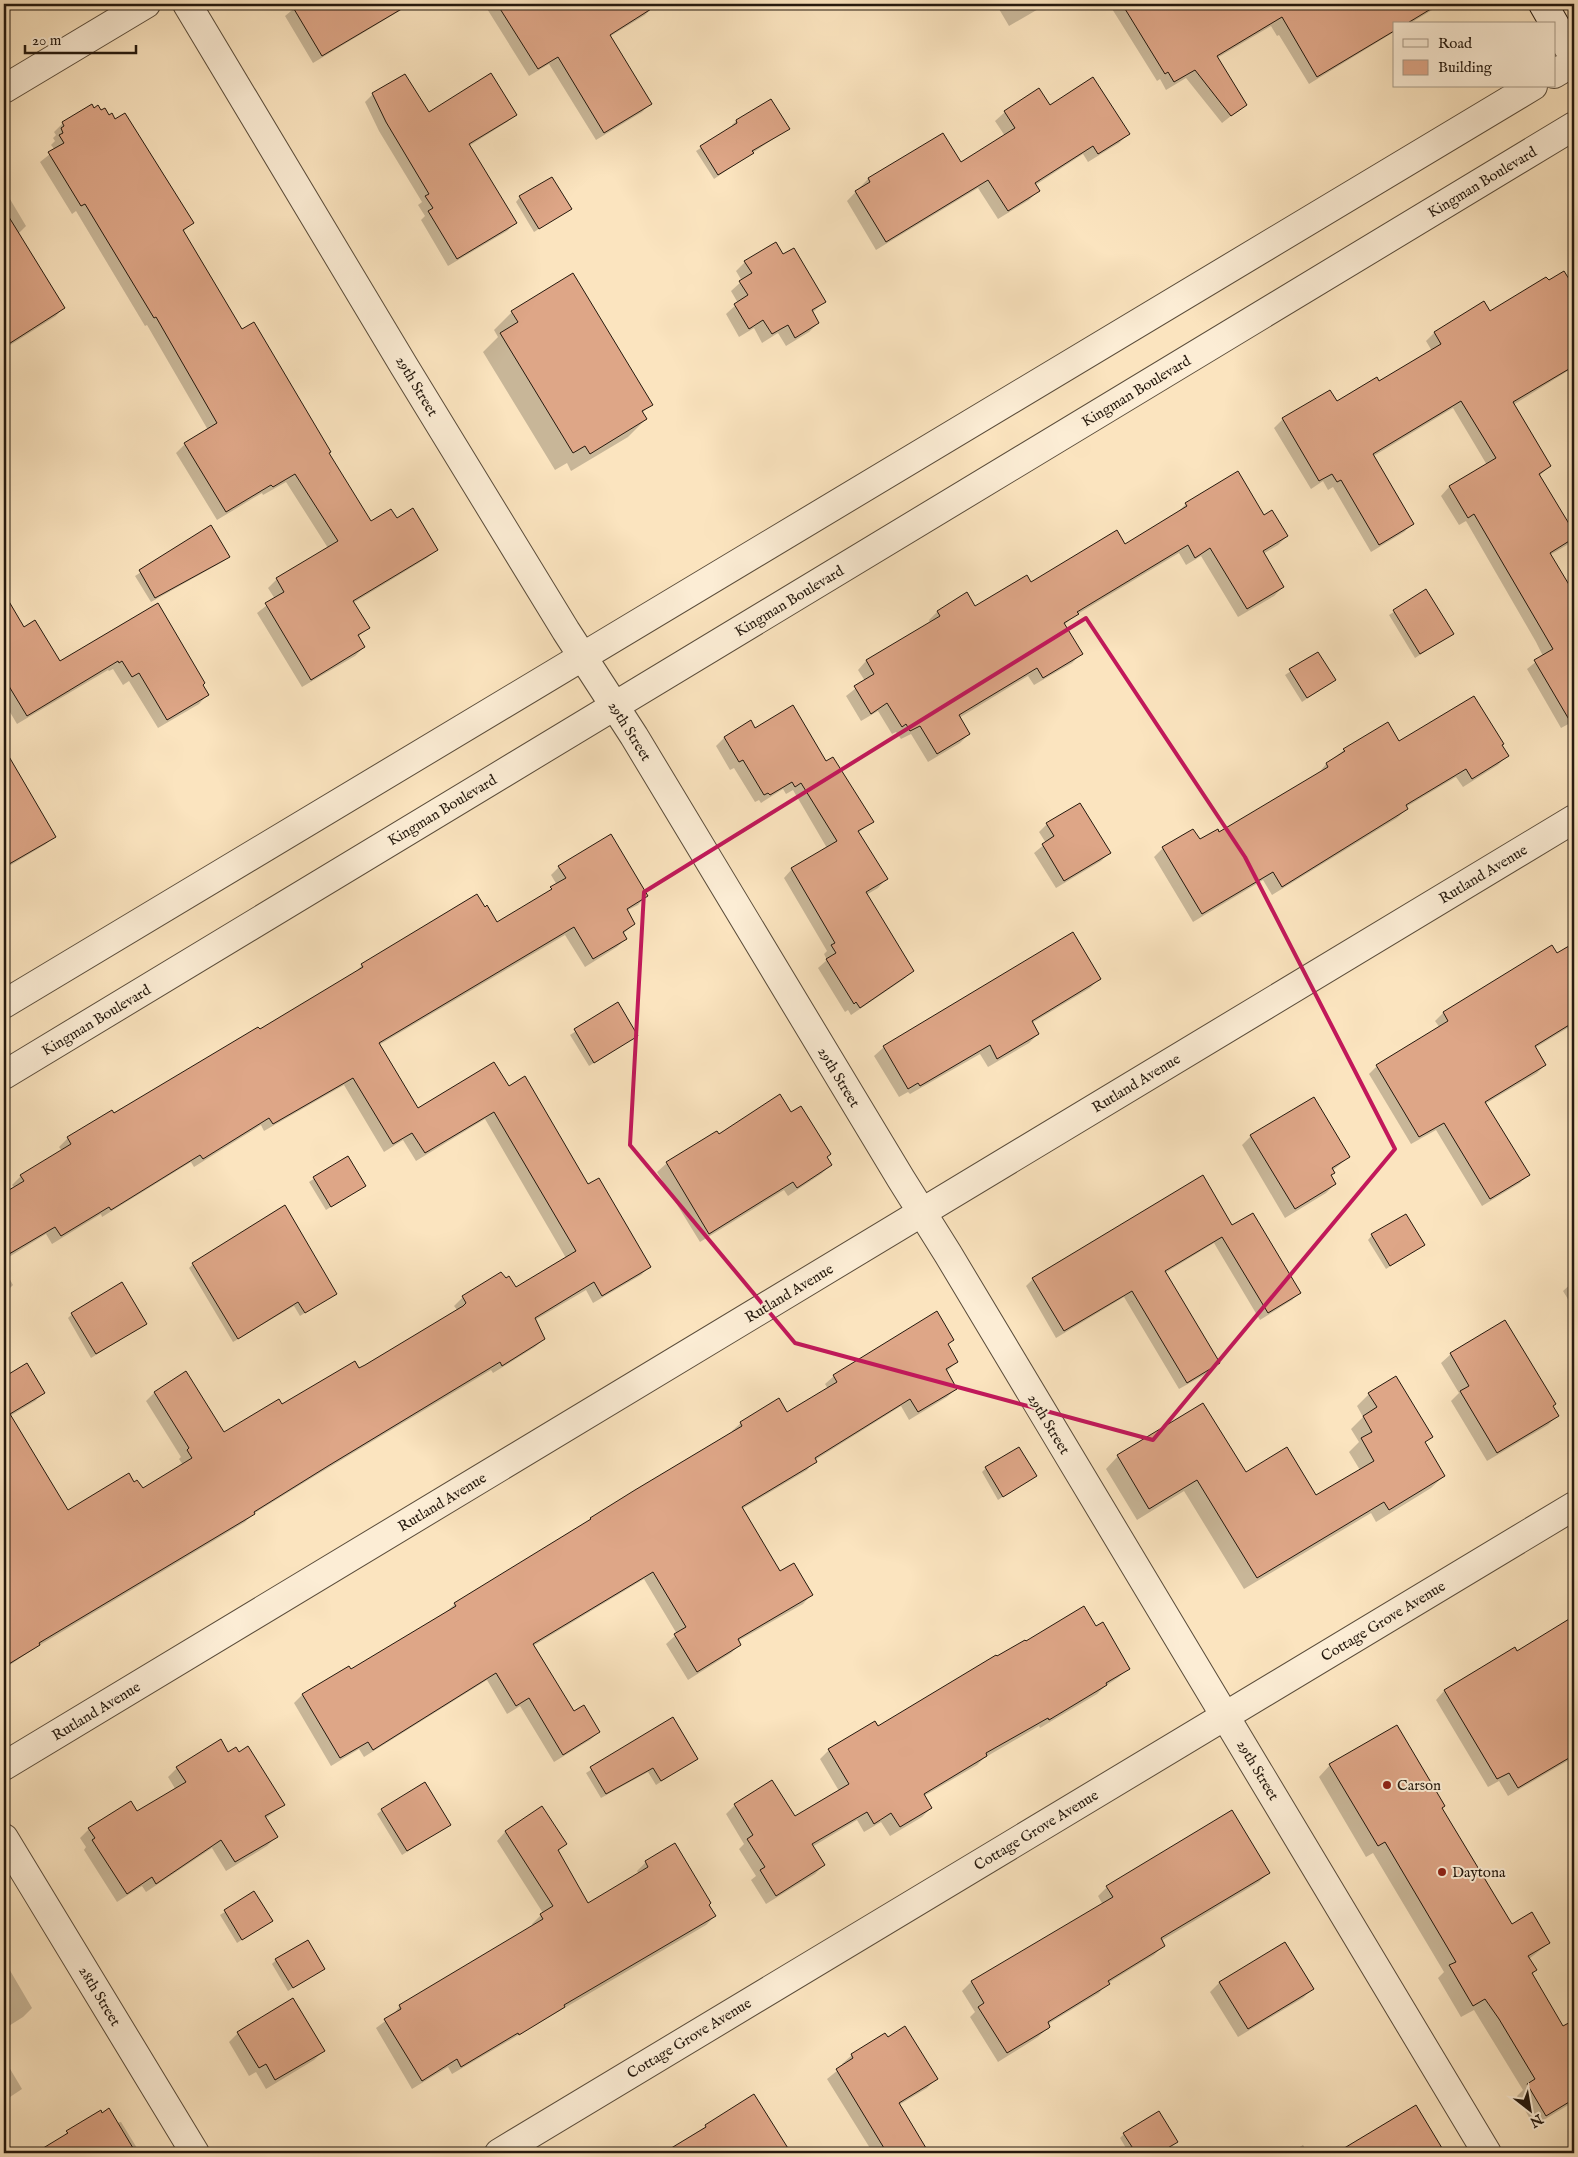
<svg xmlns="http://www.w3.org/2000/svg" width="1578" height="2157" font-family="'IM FELL English',serif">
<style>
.shadow{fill:#0003}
.building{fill:#dea687;stroke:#25190e}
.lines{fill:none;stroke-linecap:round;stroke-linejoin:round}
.minor-casing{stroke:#5a4c3a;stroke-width:30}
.tertiary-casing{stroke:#5a4c3a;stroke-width:30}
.secondary-casing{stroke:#25190e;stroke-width:30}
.minor{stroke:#fcedd5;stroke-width:28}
.tertiary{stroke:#fcedd5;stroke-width:28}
.secondary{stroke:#fcedd5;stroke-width:28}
.marked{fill:none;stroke:#c2185b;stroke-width:4;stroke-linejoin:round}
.poi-dot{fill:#8f2418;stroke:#fcedd5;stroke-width:2}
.labels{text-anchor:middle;stroke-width:4;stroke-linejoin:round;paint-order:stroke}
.street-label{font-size:15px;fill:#25190e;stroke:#fcedd5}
.poi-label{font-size:15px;fill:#25190e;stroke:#fcedd5;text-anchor:start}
</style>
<rect width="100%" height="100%" fill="#fbe4bf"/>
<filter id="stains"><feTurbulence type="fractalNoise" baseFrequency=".004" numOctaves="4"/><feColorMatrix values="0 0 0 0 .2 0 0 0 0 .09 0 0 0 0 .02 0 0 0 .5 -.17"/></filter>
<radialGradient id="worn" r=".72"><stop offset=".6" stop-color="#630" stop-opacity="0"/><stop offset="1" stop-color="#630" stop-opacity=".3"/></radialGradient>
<path class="shadow" d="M4,4H10L4,8Z
M296,4H411L313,63L285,16L297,6Z
M484,4H568L573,12L585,4H651L653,7L645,15L609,37L650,104L642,112L596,140L549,64L529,76Z
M996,4H1047L1009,26Z
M1109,4H1442L1409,24H1394V32L1309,84L1279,35L1277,36L1271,26L1217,58L1245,105L1222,123L1186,78L1166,90L1160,79L1157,81Z
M4,12L9,20L4,26Z
M373,94L429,113L515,115L507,122L469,146L515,223L507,231L448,266L421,220L425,216L418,205L422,202L379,131L365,102Z
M1050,107L1128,134L1119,143L1088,162L1083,154L1034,186L1038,191L1029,200L998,219L978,188L876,250L847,201L868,179L943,135L960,164L1005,136L995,121L1005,112Z
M736,121L788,129L714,179L696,151L733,127L732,125Z
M63,123L192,223L183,232L242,331L328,453L371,523L396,520L436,550L427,558L353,603L368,628L358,637L364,647L355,656L302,687L257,613L275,599L268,588L277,579L328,548L286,482L263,495L262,493L217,520L176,453L185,444L208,430L147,325L145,326L76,211L72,214L40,162L55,150L51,145L55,141L53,138L56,135L54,132Z
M4,189L26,226L18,234L63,308L56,316L4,349Z
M520,197L570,209L534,232L516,202Z
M783,256L824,302L812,313L818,323L809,332L786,346L778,333L762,343L754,328L739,337L726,314L738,303L731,291L742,281L736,271L745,262Z
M1574,274V344L1571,347L1574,352V367L1513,405L1550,466L1539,476L1574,535V537L1567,545L1550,555V574L1574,617V721L1561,728L1527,669L1543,656L1536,642L1466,521L1459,525L1441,496L1449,487L1487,465L1453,408L1372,457L1413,523L1404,532L1371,552L1333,487L1328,490L1323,481L1311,489L1274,428L1283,419L1330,392L1336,403L1379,382L1432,351L1426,341L1434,333L1484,303L1490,312L1548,282L1567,278Z
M512,312L651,404L642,413L646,419L628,437L571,471L567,463L555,470L483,352L498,337L494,330Z
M4,351L7,356L4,360Z
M1186,504L1264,516L1287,536L1278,545L1263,554L1283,587L1274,596L1238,617L1201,556L1186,565L1179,553L1076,615L1064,625L1081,654L1072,663L1034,685L1028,676L959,718L969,734L960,743L928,762L911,734L901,739L896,732L892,734L878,711L861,721L846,696L865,681L858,670L866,661L930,623L929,620L937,612L975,608L1124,545L1177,513Z
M211,527L228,556L224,561L151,602L135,576Z
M1426,591L1453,634L1415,658L1389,615Z
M157,605L208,694L199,704L158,728L129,681L123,685L113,669L109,671L108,670L17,724L4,702V627L18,619L24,629L60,663Z
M1318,653L1334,680L1302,702L1285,675Z
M755,730L826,763L872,822L858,833L886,879L878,888L866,895L912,971L904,979L851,1015L848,1010L845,1012L818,968L827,960L824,954L827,951L784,878L792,869L827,848L793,790L786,794L783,789L761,803L759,800L755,802L734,768L730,770L716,746L724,738Z
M1399,743L1500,745L1507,756L1498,765L1463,787L1456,777L1406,807L1407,809L1397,818L1272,895L1263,880L1193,922L1154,857L1163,848L1199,841L1219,833L1318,774L1326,764L1344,750Z
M16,771L54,836L46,844L4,869V778Z
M1047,824L1109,853L1101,861L1056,888L1034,853L1046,843L1039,832Z
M559,867L646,896L638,905L626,911L634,924L623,934L626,939L617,947L585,967L565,935L379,1045L417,1110L508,1088L588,1186L650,1266L641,1275L593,1303L586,1290L535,1320L544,1339L535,1347L493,1373L491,1370L318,1474L253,1514L245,1522L35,1648L4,1669V1569L25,1556L26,1538L4,1502V1378L26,1365L43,1393L35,1401L10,1416L67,1512L134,1483L142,1490L183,1465L179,1459L181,1457L146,1401L155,1392L224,1434L358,1369L458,1311L454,1306L463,1297L516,1289L566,1258L485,1119L416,1161L403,1140L384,1152L344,1085L264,1131L261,1125L194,1167L191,1162L102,1217L101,1214L52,1244L46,1234L4,1260V1195L15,1188L12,1185L21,1176L62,1151L59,1147L68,1138L260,1031L354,974L362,965L497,924L544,896L557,885L551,875Z
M1072,934L1099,979L1090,988L1032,1023L1038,1034L1029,1043L988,1067L980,1054L910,1094L908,1092L899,1097L874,1056L884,1047Z
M1574,944V1024L1535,1048L1545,1065L1537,1073L1485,1104L1528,1175L1520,1183L1482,1206L1436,1130L1411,1144L1369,1074L1377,1066L1440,1028L1435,1021L1443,1013L1552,947L1556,955Z
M617,1004L637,1036L589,1066L570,1035Z
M790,1113L831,1165L821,1174L788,1196L784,1190L700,1242L657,1172L667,1163L715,1133L719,1136Z
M1251,1136L1349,1157L1332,1171L1333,1173L1330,1176L1335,1184L1326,1193L1285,1218L1242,1145Z
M347,1157L364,1186L326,1210L309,1182Z
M1232,1227L1299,1293L1292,1300L1260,1320L1214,1243L1165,1273L1218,1363L1211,1371L1179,1389L1124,1297L1056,1338L1026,1286L1033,1279Z
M1372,1235L1423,1245L1386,1269L1368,1240Z
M193,1264L335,1294L300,1316L294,1306L233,1342L189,1268Z
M4,1269L13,1285L4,1294Z
M1574,1281V1309L1563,1291Z
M72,1314L146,1324L91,1358L68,1318Z
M1505,1322L1557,1416L1548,1425L1487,1461L1451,1401L1459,1393L1441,1363L1451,1354Z
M952,1340L947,1345L957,1362L946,1372L956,1389L947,1397L909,1420L901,1406L815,1460L807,1470L742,1509L780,1573L811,1595L803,1604L738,1641L740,1644L731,1653L688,1680L666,1644L677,1634L644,1579L533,1646L573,1713L599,1732L590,1740L554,1762L520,1706L507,1714L487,1680L364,1757L359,1749L331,1766L294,1703L302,1695L348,1667L351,1671L446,1612L455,1604L585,1524L590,1519L733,1433L732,1431L741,1423L787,1413L828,1389L825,1384L834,1376Z
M1369,1394L1431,1436L1424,1443L1444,1476L1431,1488L1376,1522L1371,1513L1244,1589L1184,1491L1137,1520L1106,1469L1118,1456L1245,1474L1316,1497L1360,1470L1349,1452L1359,1442L1351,1429L1363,1417L1357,1406Z
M986,1468L1035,1476L998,1500L982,1472Z
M1574,1618V1757L1508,1796L1499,1781L1488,1787L1436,1700L1444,1691L1515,1649L1517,1652Z
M1095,1627L1128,1668L1119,1677L1104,1687L1097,1694L1040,1728L1039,1726L984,1758L977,1765L924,1796L931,1808L922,1817L890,1836L881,1822L864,1832L857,1820L812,1847L824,1865L815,1874L766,1904L751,1880L756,1876L739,1849L744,1844L726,1814L735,1805L795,1818L839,1791L820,1759L829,1750L877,1728L1025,1643Z
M672,1719L696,1759L656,1785L648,1772L601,1798L586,1773Z
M228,1753L283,1805L265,1819L276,1837L267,1846L226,1871L212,1848L146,1892L142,1886L117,1902L84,1850L86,1847L80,1838L89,1829L137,1813L176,1790L168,1777L177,1768Z
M1330,1765L1441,1808L1512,1926L1549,1943L1529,1959L1536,1970L1531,1975L1563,2028L1572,2023L1574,2027V2101L1570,2104L1534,2126L1517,2096L1523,2090L1474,2010L1461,2017L1438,1978L1444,1972L1373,1853L1366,1857L1319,1777Z
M542,1808L565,1844L558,1852L588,1905L639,1874L637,1871L646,1862L708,1905L715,1916L706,1925L452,2074L448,2067L412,2089L376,2028L392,2016L400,2006L533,1926L532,1924L543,1913L497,1841L505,1832Z
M382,1810L449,1825L402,1855L377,1814Z
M1268,1873L1259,1882L1161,1941L1164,1945L1154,1955L1108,1983L1099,1993L1048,2024L1049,2027L1038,2037L998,2062L970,2017L975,2012L962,1991L971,1982L1103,1905L1098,1896L1107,1887Z
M254,1893L271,1921L237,1943L220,1915Z
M276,1960L324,1968L288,1991L272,1964Z
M5,1962L32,2008L23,2017L4,2029Z
M1219,1983L1312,1989L1303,1998L1238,2037L1210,1992Z
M238,2033L323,2051L314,2060L266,2089L256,2072L249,2076L229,2042Z
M852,2055L936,2079L927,2088L899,2105L923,2145L914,2153H873L827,2079L843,2066L842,2064Z
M6,2062L22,2089L4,2101V2064Z
M754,2096L789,2153H664Z
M1416,2107L1444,2153H1338Z
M121,2122L140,2153H60L56,2146L67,2132Z
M1124,2134L1176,2142L1160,2153H1129L1120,2138Z
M1303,2145L1308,2153H1290Z"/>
<path class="building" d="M291,4H410L322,56Z
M497,4H659L610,35L652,104L604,133L558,57L538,69Z
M1122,4H1439L1406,24H1394V31L1317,77L1282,17L1217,56L1247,105L1231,116L1195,70L1174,82L1168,72L1165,74Z
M491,73L517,115L469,144L517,223L457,259L428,211L433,208L425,196L429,194L386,122L372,93L405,74L429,112Z
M1093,77L1130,134L1098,154L1093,146L1035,183L1040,191L1008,211L988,180L886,242L855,191L870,182L868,178L943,133L961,162L1015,128L1004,111L1039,88L1050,105Z
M771,99L790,129L752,151L754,153L718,175L700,146L737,123L736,120Z
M92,104L94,108L98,105L101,110L105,108L109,115L112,113L115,119L125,113L194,223L183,230L242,329L254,322L331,452L329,453L371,521L391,509L397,518L413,508L438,550L353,601L370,628L358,635L365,647L311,680L265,603L284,592L276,578L338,541L295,474L273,487L271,485L226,512L184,443L217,423L156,317L154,318L85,204L81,206L48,152L64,143L59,135L63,133L61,128L64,126L62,122Z
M552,177L572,209L539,229L519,196Z
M4,209L65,308L4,347Z
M776,242L783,254L794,248L826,302L812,310L819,323L795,338L788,325L772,334L763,320L749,329L734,304L748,295L739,281L752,273L744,261Z
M1564,271L1574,287V366L1513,402L1551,466L1539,474L1574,532V538L1550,553L1574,593V728L1534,660L1553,649L1474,514L1468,518L1449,486L1496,458L1461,401L1373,454L1414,524L1379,545L1341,480L1337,482L1332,474L1319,481L1282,418L1330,390L1337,401L1377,377L1379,381L1441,344L1434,332L1484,301L1490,311L1546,277L1549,280Z
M573,273L653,405L642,411L647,419L590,454L585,446L573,453L500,333L518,322L511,311Z
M1238,471L1264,515L1272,510L1288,536L1263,551L1284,587L1247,609L1210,548L1195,558L1188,545L1077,612L1079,614L1064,623L1083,654L1043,678L1037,668L959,715L970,734L937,754L920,726L910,731L906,724L902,727L887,703L871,714L854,686L874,674L866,660L940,616L937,611L967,592L975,606L1027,575L1031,582L1117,530L1125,544L1187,506L1185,503Z
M211,525L230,557L155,598L139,570Z
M1426,589L1454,634L1420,654L1393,610Z
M4,593L24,627L35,620L60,661L158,603L205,683L203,685L209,695L167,720L139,673L132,677L122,661L119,663L118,661L27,716L4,678Z
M1318,652L1336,680L1307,698L1289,669Z
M1474,696L1504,744L1502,745L1509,756L1472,779L1466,769L1406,805L1408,809L1282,887L1273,872L1202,914L1162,847L1193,829L1200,839L1218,829L1219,832L1328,767L1326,763L1345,751L1343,749L1388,722L1399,741Z
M793,705L826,761L833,757L874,822L858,831L888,879L866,892L914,971L860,1008L856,1002L854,1004L826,959L836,953L831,945L835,943L791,868L837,841L801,783L795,787L792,782L770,795L768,793L764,795L743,760L739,762L724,737L751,720L755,728Z
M4,748L56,837L4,867Z
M1080,803L1111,853L1064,881L1042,844L1054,836L1046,823Z
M611,834L648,896L627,909L635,924L623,932L627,939L593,959L574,927L379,1043L418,1108L494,1062L509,1086L525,1076L588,1184L599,1178L651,1267L602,1296L594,1282L535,1318L545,1339L502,1366L500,1362L328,1466L254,1512L255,1514L39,1643L40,1645L4,1667V1377L27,1363L45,1393L10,1414L68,1510L129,1473L134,1482L137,1480L143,1488L192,1458L187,1450L189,1448L154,1392L186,1371L224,1432L279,1399L282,1404L355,1361L359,1368L365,1365L463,1306L466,1303L462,1296L501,1272L506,1278L509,1276L516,1287L576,1251L494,1112L425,1153L412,1133L393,1144L353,1078L273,1124L269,1118L203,1159L200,1155L111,1210L109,1207L61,1236L55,1227L4,1257V1193L24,1181L20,1175L71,1144L67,1137L112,1110L114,1113L258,1027L260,1029L363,967L361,964L477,894L485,907L487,905L497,922L552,889L550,887L566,878L558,866Z
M1073,932L1101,979L1032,1021L1039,1034L997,1059L990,1045L920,1086L918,1083L908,1089L883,1046Z
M1574,943V1022L1535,1046L1546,1065L1485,1102L1530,1175L1490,1199L1444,1123L1419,1137L1376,1065L1448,1021L1443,1012L1552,945L1557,953Z
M618,1002L638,1036L594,1063L574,1029Z
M780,1094L791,1112L801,1106L831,1154L827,1157L832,1165L797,1188L793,1182L709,1234L666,1162L715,1132L717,1131L719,1134Z
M1314,1097L1350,1157L1332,1168L1335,1173L1331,1175L1336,1184L1295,1209L1250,1135Z
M348,1156L366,1186L331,1207L313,1177Z
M1203,1175L1232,1225L1253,1213L1301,1293L1268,1313L1222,1237L1165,1271L1220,1363L1187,1383L1132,1291L1064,1331L1032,1278Z
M285,1205L337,1294L305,1313L298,1302L238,1339L192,1263Z
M1406,1214L1425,1245L1390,1266L1371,1234Z
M122,1282L147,1324L96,1354L71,1313Z
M937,1311L954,1340L948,1344L958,1362L946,1369L957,1389L918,1412L910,1399L815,1458L817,1462L742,1507L780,1571L794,1563L813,1595L738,1639L741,1645L697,1672L674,1634L686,1627L653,1572L533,1644L574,1711L584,1705L600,1732L563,1755L529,1698L516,1706L496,1673L373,1750L368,1742L340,1758L302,1694L349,1666L351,1669L456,1606L454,1603L591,1519L590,1518L635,1490L742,1426L740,1422L779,1398L787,1412L837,1382L833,1375Z
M1505,1320L1556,1404L1553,1406L1559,1416L1497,1453L1460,1391L1469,1386L1450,1353Z
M1396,1376L1433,1437L1425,1442L1445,1476L1389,1510L1384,1502L1257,1578L1197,1480L1149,1509L1117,1455L1203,1403L1246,1472L1287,1447L1316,1495L1374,1461L1361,1438L1372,1432L1363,1416L1377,1407L1368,1393Z
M1019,1447L1037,1476L1003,1497L985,1467Z
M1084,1606L1096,1626L1103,1622L1130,1669L1106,1683L1107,1685L1049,1720L1048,1718L986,1753L987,1756L924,1794L932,1808L900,1827L891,1813L874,1824L867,1812L812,1844L825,1865L776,1896L760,1870L765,1867L747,1839L753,1835L734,1804L772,1780L795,1816L849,1784L828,1749L875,1721L878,1726L996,1655L997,1656L1025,1640L1026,1641Z
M1574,1616V1755L1518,1788L1509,1773L1497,1779L1444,1690L1515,1647L1517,1651Z
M673,1717L698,1759L661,1781L653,1768L606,1794L590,1767Z
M1397,1725L1445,1806L1442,1808L1512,1924L1532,1912L1550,1943L1528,1956L1537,1970L1532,1973L1563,2026L1574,2020V2099L1546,2116L1527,2084L1535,2079L1499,2019L1485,1999L1473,2006L1449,1965L1456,1962L1385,1842L1378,1846L1329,1764Z
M221,1739L228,1752L236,1747L239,1752L248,1746L285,1805L265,1816L278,1837L235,1862L221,1840L156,1884L152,1877L127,1894L92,1840L95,1838L88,1828L131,1801L137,1811L186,1782L176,1767Z
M425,1782L451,1825L407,1851L381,1809Z
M542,1806L567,1844L558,1850L588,1903L648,1867L645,1861L675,1843L711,1903L709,1905L716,1916L564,2005L565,2007L519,2035L518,2033L461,2067L457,2059L422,2081L384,2019L401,2009L399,2005L543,1919L540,1914L553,1906L505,1831Z
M1232,1810L1270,1873L1161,1938L1165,1946L1108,1981L1110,1984L1048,2022L1050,2027L1049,2028L1007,2053L978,2007L984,2003L971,1981L1113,1897L1106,1886Z
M254,1891L273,1921L242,1940L224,1910Z
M308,1940L325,1969L293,1988L275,1959Z
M1285,1942L1314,1989L1248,2029L1219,1982Z
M293,1998L325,2051L275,2080L266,2064L259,2068L237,2032Z
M905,2026L938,2079L899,2103L929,2153H887L836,2069L853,2058L851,2054L885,2033L888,2037Z
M754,2094L791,2153H663L706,2127L705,2125Z
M1416,2105L1445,2153H1336Z
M109,2108L136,2153H35L68,2133L66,2131L101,2110L102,2113Z
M1159,2111L1178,2142L1159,2153H1136L1123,2133Z"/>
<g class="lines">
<g class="minor-casing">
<path id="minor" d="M187,4L404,366L566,631L634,736L901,1179L948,1254L1487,2153
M1554,74L1574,62
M4,89L146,4
M4,1004L1533,86
M4,1075L1574,126
M4,1766L1574,819
M4,1838L195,2153"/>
</g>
<g class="tertiary-casing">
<path id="tertiary" d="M499,2153L1574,1506"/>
</g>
<g class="secondary-casing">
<path id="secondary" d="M1543,4L1574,58"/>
</g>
<use href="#minor" class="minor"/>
<use href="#tertiary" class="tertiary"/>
<use href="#secondary" class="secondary"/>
</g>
<path class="marked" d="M1086,618L1245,857L1395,1149L1153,1440L795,1343L630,1145L644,892Z"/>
<g class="poi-dot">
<circle cx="1387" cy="1785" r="5"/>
<circle cx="1442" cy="1872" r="5"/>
</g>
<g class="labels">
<g class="street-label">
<text transform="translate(1482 182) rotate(-31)" y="5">Kingman Boulevard</text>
<text transform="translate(417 386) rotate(59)" y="5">29th Street</text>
<text transform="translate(1136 391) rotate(-31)" y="5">Kingman Boulevard</text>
<text transform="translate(789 601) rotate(-31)" y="5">Kingman Boulevard</text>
<text transform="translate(630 731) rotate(58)" y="5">29th Street</text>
<text transform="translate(442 810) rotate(-31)" y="5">Kingman Boulevard</text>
<text transform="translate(1483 874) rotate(-31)" y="5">Rutland Avenue</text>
<text transform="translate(96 1020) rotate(-31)" y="5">Kingman Boulevard</text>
<text transform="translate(839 1077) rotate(59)" y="5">29th Street</text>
<text transform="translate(1136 1083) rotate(-31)" y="5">Rutland Avenue</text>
<text transform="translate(789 1293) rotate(-31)" y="5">Rutland Avenue</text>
<text transform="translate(1049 1424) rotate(59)" y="5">29th Street</text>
<text transform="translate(442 1502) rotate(-31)" y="5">Rutland Avenue</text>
<text transform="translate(1383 1621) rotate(-31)" y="5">Cottage Grove Avenue</text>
<text transform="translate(96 1711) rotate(-31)" y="5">Rutland Avenue</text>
<text transform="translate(1258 1770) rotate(59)" y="5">29th Street</text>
<text transform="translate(1036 1830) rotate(-31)" y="5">Cottage Grove Avenue</text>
<text transform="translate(100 1996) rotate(59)" y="5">28th Street</text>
<text transform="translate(689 2038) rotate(-31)" y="5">Cottage Grove Avenue</text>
</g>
<g class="poi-label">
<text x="1397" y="1790">Carson</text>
<text x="1452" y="1877">Daytona</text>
</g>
</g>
<rect width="1578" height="2157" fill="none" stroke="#fbe4bf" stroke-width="20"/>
<rect x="5" y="5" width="1568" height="2147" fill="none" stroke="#25190e" stroke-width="2.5"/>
<rect x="10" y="10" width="1558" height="2137" fill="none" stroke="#25190e"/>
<rect x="1393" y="22" width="162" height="65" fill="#fcedd5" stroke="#a69885"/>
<rect x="1403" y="39" width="25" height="8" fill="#fcedd5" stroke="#a69885"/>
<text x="1438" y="48" font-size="15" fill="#25190e">Road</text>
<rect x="1403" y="60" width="25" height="15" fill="#dea687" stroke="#a69885"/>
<text x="1438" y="72" font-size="15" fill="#25190e">Building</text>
<g transform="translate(1530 2110) rotate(149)" stroke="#fcedd5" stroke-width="4" paint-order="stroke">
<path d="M0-4L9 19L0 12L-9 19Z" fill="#25190e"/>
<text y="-8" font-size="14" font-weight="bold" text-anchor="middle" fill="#25190e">N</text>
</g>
<path d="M25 45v8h111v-8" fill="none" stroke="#25190e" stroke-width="2.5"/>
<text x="32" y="45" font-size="15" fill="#25190e" stroke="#fcedd5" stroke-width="4" paint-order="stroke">20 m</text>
<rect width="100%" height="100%" filter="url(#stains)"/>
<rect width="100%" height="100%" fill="url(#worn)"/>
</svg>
